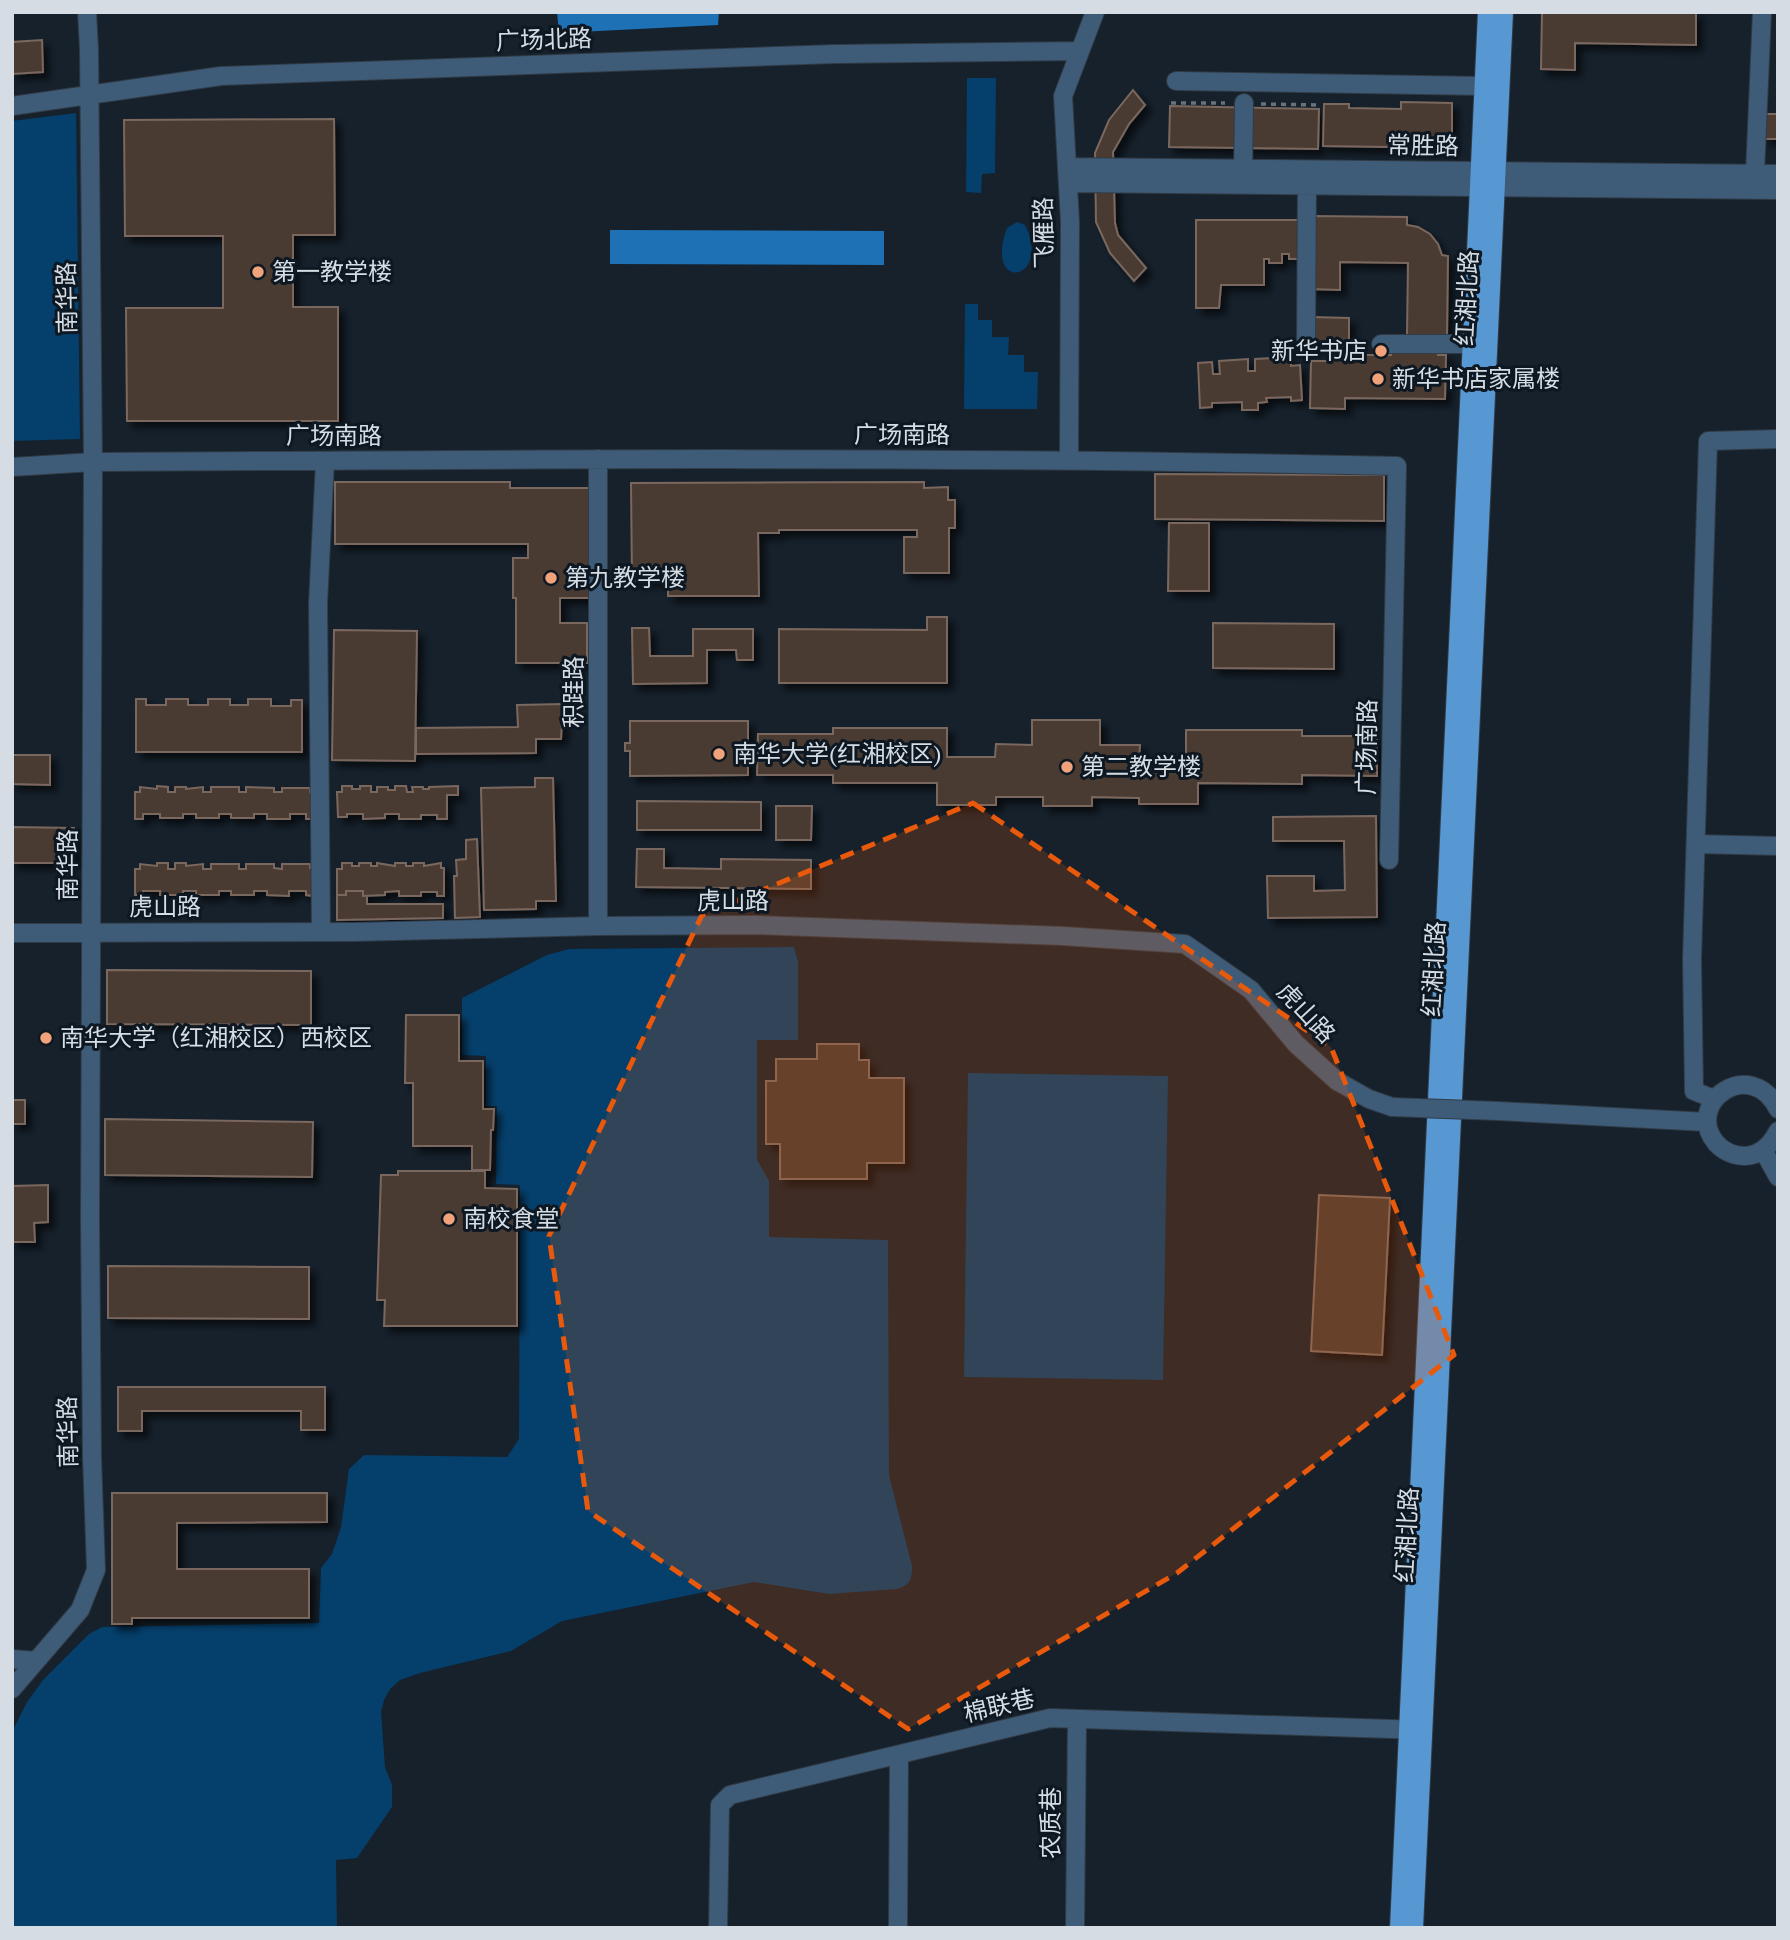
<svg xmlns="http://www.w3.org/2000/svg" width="1790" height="1940" font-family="'PT Serif','Noto Sans SC',serif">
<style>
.green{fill:#053f6b}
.water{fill:#1d71b4}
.building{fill:#4a3a32;stroke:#7a685f;stroke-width:2;filter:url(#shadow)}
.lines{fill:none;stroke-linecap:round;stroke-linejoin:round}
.minor-casing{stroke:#313b46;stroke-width:20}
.major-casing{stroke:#313b46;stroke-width:20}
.path{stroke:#68727b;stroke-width:3.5;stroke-dasharray:5 5;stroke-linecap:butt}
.minor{stroke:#3e5c78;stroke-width:18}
.major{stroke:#5797d2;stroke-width:18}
.minor-bridge-casing{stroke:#313b46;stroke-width:20;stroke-linecap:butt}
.minor-bridge{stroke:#3e5c78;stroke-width:18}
.marked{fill:#e8590c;fill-opacity:0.2;stroke:#e8590c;stroke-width:5;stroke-dasharray:14 9;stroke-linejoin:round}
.poi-dot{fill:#f0a27a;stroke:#0d1822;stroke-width:2.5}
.labels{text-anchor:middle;stroke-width:6;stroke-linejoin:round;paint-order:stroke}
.street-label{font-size:24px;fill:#d5dce4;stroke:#0d1822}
.poi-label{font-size:24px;fill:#d5dce4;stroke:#0d1822;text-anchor:start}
</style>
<defs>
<filter id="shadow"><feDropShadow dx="6" dy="6" stdDeviation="3.5" flood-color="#0009"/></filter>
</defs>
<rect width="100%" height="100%" fill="#16212c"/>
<path class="green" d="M967,78H996L995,173L982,174L981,193L966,192Z
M76,113L80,439L12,441V121Z
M1017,222L1025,225C1053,281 983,294 1007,228Z
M965,304H978V320H992V337H1009L1008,355H1024V372H1038L1037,409H964Z
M794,947L798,962V1040H757V1160L769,1181V1237L888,1240L889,1475L912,1566C912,1580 910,1585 897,1589L829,1594L754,1582L562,1621L511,1651L420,1673L400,1680L390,1689L384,1700L381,1712L385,1767L392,1785V1807L357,1858L336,1860L337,1928H12V1732L27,1702L43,1680L89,1634L102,1627L319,1623L321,1568L332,1554L341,1527L349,1469L364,1455L507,1457L519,1439L520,1185L496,1184L497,1106H486V1056L462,1055V998L547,955L569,949Z
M968,1073L1168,1076L1163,1380L964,1377Z"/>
<path class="water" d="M557,12H719L718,25L559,33Z
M610,230L884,231V265L610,264Z"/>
<path class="building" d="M1542,12H1696V45L1575,43V70L1541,69Z
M42,40L43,72L12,74V42Z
M1133,90L1145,105L1129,124L1113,152L1115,223L1118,235L1146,268L1134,281L1110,253L1096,222L1095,153L1109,120Z
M1401,102L1452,103V148L1323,146L1324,104H1349V108L1401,109Z
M1170,106L1319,109L1318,149L1169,147Z
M1765,114H1778V139H1764Z
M334,119L335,235H293V307H338V421H127L126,308H223V236H125L124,120Z
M1311,216L1407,217V225L1418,227L1430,234L1438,244L1442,255L1448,256L1447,336L1407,335L1408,263L1340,262V290L1309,289Z
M1196,220H1303V259H1289V254H1282V263H1269V259H1264V285H1221L1219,308H1196Z
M1311,317L1349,318V355H1391V352H1438V355H1446L1445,399L1345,398V409L1310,408L1311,361H1333V347H1311Z
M1291,357V366L1300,365L1302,400L1291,401V397L1266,398L1267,402L1258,403V410H1242V402L1212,403V407L1200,408L1198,363L1212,362L1213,374H1220L1219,361L1248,359V371H1255V359Z
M1155,474L1384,475V521L1155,519Z
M335,482H510V488H589V598H560V623H587V663H516V598H513V558H528V544H335Z
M924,482V488L948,487V500H955V528H949V573H904V537H917V530H779V533H758L759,596H668V580L632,581L631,483Z
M1169,523H1209V591H1168Z
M927,617H947V683H779V629L927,630Z
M1213,623L1334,624V669L1213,668Z
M632,628H649L650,656H693V629H753V660H737L736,650H707V683L633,684Z
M334,630L417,631L415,761L332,760Z
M136,699H146V705H166V699H188V705H208V699H230V705H248V699H271V706H291V700H302V752H136Z
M563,704L561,739H536V753L416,754V728L518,727L517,705Z
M1032,720H1100V745H1140L1139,759H1186V730H1302V736H1377V776L1302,775V784L1198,783V804H1139V798L1092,797V806H1043V797H996V805H937V783H833V775H757L758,734H833V728H947V757H995L996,744L1032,745Z
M630,721H748V775L630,776V751H625V743H630Z
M12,755H50V785L12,784Z
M535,778H553L556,901H536V909L484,910L481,788L535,787Z
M157,786L168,787V792H175V787H186V789L203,787V792H211V787H239V792H246V787L274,788V792H282V788H310V792H314V819H306V814H290V819H267V814H254V818H231V814H219V818H196V814H183V818H160V814H143V819H135V792H140V787L157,789Z
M342,786H352V789H360V786H371V792H377V787H388V790H395V786H406L407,792H413L412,787H423V789H429V787L458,786V795H447V819H437V815H421V819H399V814H385V818L363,819V814H347V817H338L337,792H342Z
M637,801L761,802V830H637Z
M776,806H812L811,840H776Z
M1376,816L1377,917L1268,918L1267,876H1314V891L1345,890L1344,841H1273V817Z
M12,827L74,828V863H12Z
M477,839L480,917L455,918L454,876H457L456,860L466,859V840Z
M637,849H664V868L721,869V859L811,860V889L636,887Z
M157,863H168V869H175V863H186V866L203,864V869H211V864H239V869H246V864H274V868L282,869V864H310V868H314V896L306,895V891H289V896L267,895V891H254V895H231V891H219V895H196V891H183V895H160V891H143V895H135V869H140V864L157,866Z
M342,863H352V866H359V863H371V866H377V863L395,866V863H406V866H413V863H424V866L441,863V868H444V896H437V892H421V896H399V891L385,892V895L363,896V891H346V895H337V869H342Z
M346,891H363V896H367V904H443V918L337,920V895H346Z
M107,970L311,971V1025L107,1024Z
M406,1015H459V1061H483V1109H494L493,1130H491L490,1170H472V1146H413V1083H405Z
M817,1044H859V1060H869V1078H904V1163H867V1179H780V1144H766V1081H776V1059H817Z
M12,1100H25V1124H12Z
M105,1119L313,1122L312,1177L105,1175Z
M398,1171H485V1188L517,1189V1326H384L385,1300H377L381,1175H398Z
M48,1185V1222L34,1223L35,1242H12V1186Z
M1319,1195L1390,1198L1382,1355L1311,1351Z
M108,1266L309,1267V1319L108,1318Z
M118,1387H325V1430H301V1411H142V1431H118Z
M112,1493H327V1522L177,1523V1569H309V1618H132V1624H112Z"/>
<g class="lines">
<g class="minor-casing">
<path id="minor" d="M1176,81L1483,86
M12,106L221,76L835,54L1080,51
M1067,167L1778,174
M1755,173L1762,12
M1243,178L1244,103
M1068,183L1778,190
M1381,344H1472
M1306,346L1307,176
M598,459V926
M1069,460L1070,222L1063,96L1095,12
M12,467L93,462C528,459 962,456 1397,466L1389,860
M1696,844L1778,846
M321,932L318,604L325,461
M12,933L354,932L598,926L757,925L1063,936L1185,944L1251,990L1296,1044L1337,1081L1369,1099L1392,1107
M1714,1099L1694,1091L1692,959L1708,441L1778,439
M1778,1109C1751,1055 1683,1103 1716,1143C1723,1151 1734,1156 1745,1156C1761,1155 1771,1145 1778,1131
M1498,1111L1707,1122
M1763,1150L1778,1177
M12,1659L36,1661
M12,1689L80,1610L96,1570L92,1457L90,1220L93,462L89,49L87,12
M718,1928L720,1805L730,1795L1050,1718L1422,1730
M898,1928L899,1755
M1075,1928L1077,1719"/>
</g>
<g class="major-casing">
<path id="major" d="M1399,1928L1487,12
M1414,1928L1504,12"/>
</g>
<path class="path" d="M1171,103H1225
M1261,104L1321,105"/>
<use href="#minor" class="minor"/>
<use href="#major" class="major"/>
<g class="minor-bridge-casing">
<path id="minor-bridge" d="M1392,1107L1498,1111"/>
</g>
<use href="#minor-bridge" class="minor-bridge"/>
</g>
<path class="marked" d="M973,803L1331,1047L1454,1355L1177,1573L908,1729L588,1511L549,1236L702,915Z"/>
<g class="poi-dot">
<circle cx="258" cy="272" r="7"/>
<circle cx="1381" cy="351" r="7"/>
<circle cx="1378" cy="379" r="7"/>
<circle cx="551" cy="578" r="7"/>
<circle cx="719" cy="754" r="7"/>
<circle cx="1067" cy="767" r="7"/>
<circle cx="46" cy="1038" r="7"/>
<circle cx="449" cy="1219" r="7"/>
</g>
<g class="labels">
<g class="street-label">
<text transform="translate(544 40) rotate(-2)" y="8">广场北路</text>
<text transform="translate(1423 146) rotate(1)" y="8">常胜路</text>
<text transform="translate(1044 233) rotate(-91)" y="8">飞雁路</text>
<text transform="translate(67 298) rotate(-91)" y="8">南华路</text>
<text transform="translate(1467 298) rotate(-87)" y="8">红湘北路</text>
<text x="902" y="443">广场南路</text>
<text x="334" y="444">广场南路</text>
<text transform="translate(574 692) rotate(-90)" y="8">积跬路</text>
<text transform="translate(1367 747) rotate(-89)" y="8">广场南路</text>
<text transform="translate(68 865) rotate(-90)" y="8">南华路</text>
<text x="733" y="909">虎山路</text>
<text x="165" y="915">虎山路</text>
<text transform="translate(1434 969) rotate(-87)" y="8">红湘北路</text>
<text transform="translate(1306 1013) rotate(47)" y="8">虎山路</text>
<text transform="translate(68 1432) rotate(-91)" y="8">南华路</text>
<text transform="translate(1407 1535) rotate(-87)" y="8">红湘北路</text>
<text transform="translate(999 1706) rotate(-13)" y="8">棉联巷</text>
<text transform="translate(1051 1823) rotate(-90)" y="8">农质巷</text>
</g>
<g class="poi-label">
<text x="272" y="280">第一教学楼</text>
<text x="1367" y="359" text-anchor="end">新华书店</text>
<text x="1392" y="387">新华书店家属楼</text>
<text x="565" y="586">第九教学楼</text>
<text x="733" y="762">南华大学(红湘校区)</text>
<text x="1081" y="775">第二教学楼</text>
<text x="60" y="1046">南华大学（红湘校区）西校区</text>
<text x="463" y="1227">南校食堂</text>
</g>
</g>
<rect width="1790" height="1940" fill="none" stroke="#d5dce4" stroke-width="28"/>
</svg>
